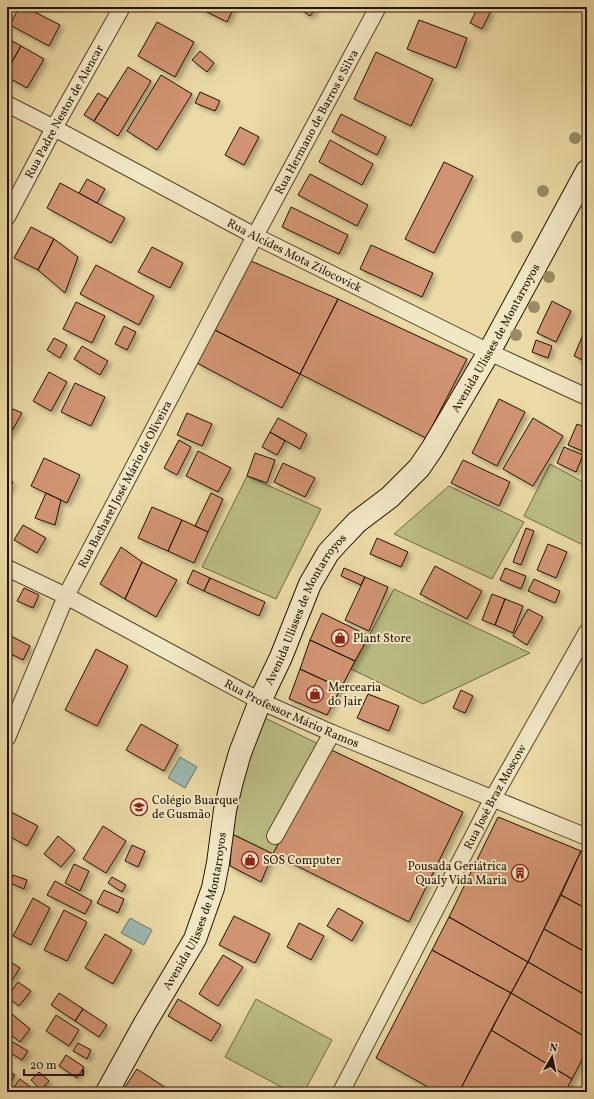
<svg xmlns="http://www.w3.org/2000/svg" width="594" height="1099" font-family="Vollkorn,serif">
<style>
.green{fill:#bbbe84;stroke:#6e6842}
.water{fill:#9cb8b1;stroke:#6b766b}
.building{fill:#d19472;stroke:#221201;filter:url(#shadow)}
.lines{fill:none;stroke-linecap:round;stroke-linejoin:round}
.street-casing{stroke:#54442a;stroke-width:18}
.secondary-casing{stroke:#221201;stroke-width:24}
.street{stroke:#f2e7c5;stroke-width:16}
.secondary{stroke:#f2e7c5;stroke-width:22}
.tree{fill:#9a8d65}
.labels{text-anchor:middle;stroke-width:4;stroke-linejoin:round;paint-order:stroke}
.street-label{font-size:12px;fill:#221201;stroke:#f2e7c5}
.poi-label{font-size:12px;fill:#221201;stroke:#f2e7c5;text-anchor:start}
</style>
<defs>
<filter id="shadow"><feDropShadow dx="3.5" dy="3.5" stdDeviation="2" flood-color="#0004"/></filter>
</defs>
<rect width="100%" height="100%" fill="#ebdaa6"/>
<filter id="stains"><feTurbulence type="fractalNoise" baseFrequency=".005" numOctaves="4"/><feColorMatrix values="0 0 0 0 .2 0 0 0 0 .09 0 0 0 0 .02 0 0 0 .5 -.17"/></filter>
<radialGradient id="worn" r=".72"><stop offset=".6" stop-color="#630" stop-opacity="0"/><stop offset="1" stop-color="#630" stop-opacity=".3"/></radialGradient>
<path class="green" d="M550,464L587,484V547L524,516Z
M247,476L321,509L276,599L202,567Z
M449,486L524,522L492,579L394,534Z
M394,589L530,653L423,704L351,669Z
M265,718L327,748L273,854L232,834L234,808L250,750Z
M256,999L332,1040L304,1092H291L225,1057Z"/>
<path class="water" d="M180,757L197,767L185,788L168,778Z
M130,918L152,930L144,945L121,933Z"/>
<path class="building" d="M19,7H25L60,25L49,46L10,25Z
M197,7H234L227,22Z
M297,7H317L310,16Z
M478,7H483L491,11L482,29L470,23Z
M419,20L467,38L456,68L407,49Z
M157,22L194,42L175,77L138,56Z
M7,38L21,46L7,70Z
M21,46L44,59L27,88L7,77V71Z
M200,51L214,63L207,72L192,60Z
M376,52L433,79L411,126L354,99Z
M128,67L151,81L118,136L94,121Z
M161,75L192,94L157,150L127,131Z
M200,92L220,101L215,111L195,103Z
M98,93L108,99L94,121L84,115Z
M341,114L386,137L377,155L332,132Z
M240,127L259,137L244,165L225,155Z
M330,140L373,164L362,185L319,162Z
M444,162L473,176L434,253L405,239Z
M310,174L368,205L357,226L298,195Z
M87,179L105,189L97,203L79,193Z
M60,183L125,218L111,243L47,208Z
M291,207L348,235L339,254L282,227Z
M31,227L54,239L38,270L14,258Z
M54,239L78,257L65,293L38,270Z
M371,245L433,273L422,297L360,269Z
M152,247L183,263L170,288L138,272Z
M251,261L338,299L300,374L215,330Z
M96,265L154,296L139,325L80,294Z
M338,299L467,359L426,438L300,374Z
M552,301L571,311L556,342L537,333Z
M76,302L105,316L92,343L63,329Z
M587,325V362L574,356Z
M124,326L136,332L127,350L115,344Z
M215,330L300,374L282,408L197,363Z
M54,338L67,345L60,358L47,350Z
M536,340L552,346L548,358L532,352Z
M82,346L108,361L100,375L74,359Z
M49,372L67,382L51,411L33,401Z
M75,383L105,397L91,426L61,412Z
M499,399L525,412L497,466L472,453Z
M13,409L22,413L9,436L7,435V420Z
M187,413L212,424L202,446L177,435Z
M278,418L307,434L300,449L270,432Z
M533,418L563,436L533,486L503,469Z
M577,424L587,428V453L568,445Z
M270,432L285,441L277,455L262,447Z
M179,440L191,447L177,475L164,468Z
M564,447L583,455L576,472L557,463Z
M198,451L231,468L218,492L186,476Z
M255,453L275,460L267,483L247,476Z
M44,458L80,475L67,503L31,486Z
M463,460L510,482L499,506L451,483Z
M283,463L315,478L305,497L274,482Z
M7,479L13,482L7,494Z
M46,493L61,500L55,525L35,518Z
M211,493L223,499L208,532L195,526Z
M152,507L182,520L168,551L138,538Z
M182,520L208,532L194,563L168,551Z
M23,525L46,538L37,553L14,540Z
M526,528L534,531L521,565L513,562Z
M377,538L408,552L401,567L370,554Z
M548,544L567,552L556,578L537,570Z
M121,547L142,562L125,599L100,584Z
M142,562L177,580L156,617L125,599Z
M435,566L482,591L467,619L420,594Z
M344,568L365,577L361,585L341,576Z
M505,568L526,576L521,589L500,580Z
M193,570L210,578L204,591L187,583Z
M365,577L388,587L369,631L345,620Z
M210,578L265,602L259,616L204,591Z
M534,579L560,591L555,603L528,591Z
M24,588L39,595L33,608L17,601Z
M492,594L505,599L495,625L482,620Z
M505,599L523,606L513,633L495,625Z
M528,609L543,617L527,645L513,636Z
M322,613L369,636L355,661L310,640Z
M7,634L30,646L23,660L7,652Z
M310,640L355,661L341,688L300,669Z
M96,649L128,666L97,726L65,710Z
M300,669L341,688L327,715L289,699Z
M461,690L473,696L465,713L453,708Z
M368,694L399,706L389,731L357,718Z
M141,724L178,745L164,771L126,750Z
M327,748L463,812L409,922L273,854Z
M7,810L38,826L27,846L7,835Z
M498,817L581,851L528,962L449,917Z
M103,826L126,841L106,873L83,859Z
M232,834L273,854L261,882L230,866Z
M58,836L75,850L61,867L44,854Z
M132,845L145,851L138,867L125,861Z
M581,851L587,854V909L561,895Z
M74,864L89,871L80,891L65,883Z
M13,875L27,880L24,889L10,883Z
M112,877L126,885L122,892L108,883Z
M55,881L92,901L85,914L47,895Z
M104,890L124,899L118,913L97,903Z
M561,895L587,909V953L544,929Z
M33,898L50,908L31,945L13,936Z
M338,908L363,922L352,941L327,926Z
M64,910L87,922L67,961L44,950Z
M234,916L270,934L255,963L219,945Z
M449,917L528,962L511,993L432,950Z
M299,923L324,936L311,960L287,947Z
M544,929L587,953V996L528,962Z
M105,934L132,950L113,984L85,968Z
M432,950L511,993L459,1092H437L376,1058Z
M223,955L243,967L218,1006L199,994Z
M9,961L20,968L7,988V965Z
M528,962L587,996V1038L511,993Z
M18,982L31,991L19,1006L7,997Z
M59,993L83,1009L75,1021L51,1005Z
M511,993L587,1038V1050L572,1079L491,1030Z
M178,999L221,1025L211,1041L168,1016Z
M83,1009L107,1025L99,1037L75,1021Z
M7,1010L30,1029L20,1042L7,1032Z
M56,1015L79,1030L69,1046L46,1031Z
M491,1030L572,1079L565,1092H459Z
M9,1040L28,1051L22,1060L7,1051V1044Z
M78,1043L91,1050L87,1059L73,1051Z
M66,1055L84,1067L77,1078L59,1066Z
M137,1069L172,1092H133L125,1087Z
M7,1070L15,1075L7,1088Z
M39,1072L49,1081L41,1090L31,1080Z
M20,1079L33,1089L31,1092L11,1091Z"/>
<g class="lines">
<g class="street-casing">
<g id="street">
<path id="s1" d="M7,104L54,128L255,236L489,352L587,397"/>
<path id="s2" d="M7,217L54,128L122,7"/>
<path id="s3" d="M7,568L66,596L260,701L332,733L587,837"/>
<path id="s4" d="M7,738L66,596L255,236L378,7"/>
<path d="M275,836L332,733"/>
<path id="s5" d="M341,1092L493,798L587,632"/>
</g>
</g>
<g class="secondary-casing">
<g id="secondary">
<path id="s6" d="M107,1092L144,1025L195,939L213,888L218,863L225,810L232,781L240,753L260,701L281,657L310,584L328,553L338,542L357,522L390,497L419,468L432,449L489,352L587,171"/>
</g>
</g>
<use href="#street" class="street"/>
<use href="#secondary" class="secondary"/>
</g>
<g class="tree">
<circle cx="575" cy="138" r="6"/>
<circle cx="543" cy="191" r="6"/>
<circle cx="517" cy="237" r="6"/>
<circle cx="549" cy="277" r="6"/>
<circle cx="534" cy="307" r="6"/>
<circle cx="516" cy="335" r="6"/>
</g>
<defs>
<g id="shop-ring" transform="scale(0.9)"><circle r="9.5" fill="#f2e7c5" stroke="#8f2418" stroke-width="1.5"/><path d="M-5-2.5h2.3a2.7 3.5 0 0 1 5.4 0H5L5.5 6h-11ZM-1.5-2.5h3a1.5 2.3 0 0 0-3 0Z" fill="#8f2418"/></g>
<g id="school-ring" transform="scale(0.9)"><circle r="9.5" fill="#f2e7c5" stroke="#8f2418" stroke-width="1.5"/><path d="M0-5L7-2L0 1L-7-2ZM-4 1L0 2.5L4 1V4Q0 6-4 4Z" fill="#8f2418"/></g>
<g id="building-ring" transform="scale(0.9)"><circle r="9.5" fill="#f2e7c5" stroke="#8f2418" stroke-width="1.5"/><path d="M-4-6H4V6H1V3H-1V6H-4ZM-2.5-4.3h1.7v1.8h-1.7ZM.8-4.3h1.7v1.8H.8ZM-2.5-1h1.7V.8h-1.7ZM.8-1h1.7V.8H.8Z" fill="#8f2418"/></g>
</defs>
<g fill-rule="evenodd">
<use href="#shop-ring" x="340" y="638"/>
<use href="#shop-ring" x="315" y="694"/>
<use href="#school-ring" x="139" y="807"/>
<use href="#shop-ring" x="250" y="860"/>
<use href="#building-ring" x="520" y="873"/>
</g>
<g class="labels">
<g class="street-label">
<text dy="4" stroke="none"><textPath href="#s2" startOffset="120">Rua Padre Nestor de Alencar</textPath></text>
<text dy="4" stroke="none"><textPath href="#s4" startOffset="690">Rua Hermano de Barros e Silva</textPath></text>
<text dy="4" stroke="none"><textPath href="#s1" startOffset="325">Rua Alcídes Mota Zilocovick</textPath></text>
<text dy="4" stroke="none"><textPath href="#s6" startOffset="863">Avenida Ulisses de Montarroyos</textPath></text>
<text dy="4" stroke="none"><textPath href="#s4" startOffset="280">Rua Bacharel José Mário de Oliveira</textPath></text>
<text dy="4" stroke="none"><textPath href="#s6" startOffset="527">Avenida Ulisses de Montarroyos</textPath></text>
<text dy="4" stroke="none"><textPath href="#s3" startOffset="320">Rua Professor Mário Ramos</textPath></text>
<text dy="4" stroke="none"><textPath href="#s5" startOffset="333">Rua José Braz Moscow</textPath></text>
<text dy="4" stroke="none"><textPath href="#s6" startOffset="203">Avenida Ulisses de Montarroyos</textPath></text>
</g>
<g class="poi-label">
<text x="353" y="642">Plant Store</text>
<text x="328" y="691">Mercearia<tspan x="328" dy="14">do Jair</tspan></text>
<text x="152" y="804">Colégio Buarque<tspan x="152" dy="14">de Gusmão</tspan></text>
<text x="263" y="864">SOS Computer</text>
<text x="507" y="870" text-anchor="end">Pousada Geriátrica<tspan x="507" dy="14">Qualy Vida Maria</tspan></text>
</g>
</g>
<rect width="594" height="1099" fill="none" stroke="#ebdaa6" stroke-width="24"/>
<rect x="8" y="8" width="578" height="1083" fill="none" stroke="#221201" stroke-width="2"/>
<rect x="12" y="12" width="570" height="1075" fill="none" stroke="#221201"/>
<g transform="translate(552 1057) rotate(9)" stroke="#f2e7c5" stroke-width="3" paint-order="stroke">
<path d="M0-3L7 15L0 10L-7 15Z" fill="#221201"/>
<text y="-6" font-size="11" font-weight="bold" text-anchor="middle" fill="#221201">N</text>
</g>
<path d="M24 1069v6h59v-6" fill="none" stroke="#221201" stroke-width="2"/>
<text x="30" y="1069" font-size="12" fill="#221201" stroke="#f2e7c5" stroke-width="3" paint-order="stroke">20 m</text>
<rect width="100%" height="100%" filter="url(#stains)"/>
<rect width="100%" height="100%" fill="url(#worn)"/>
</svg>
